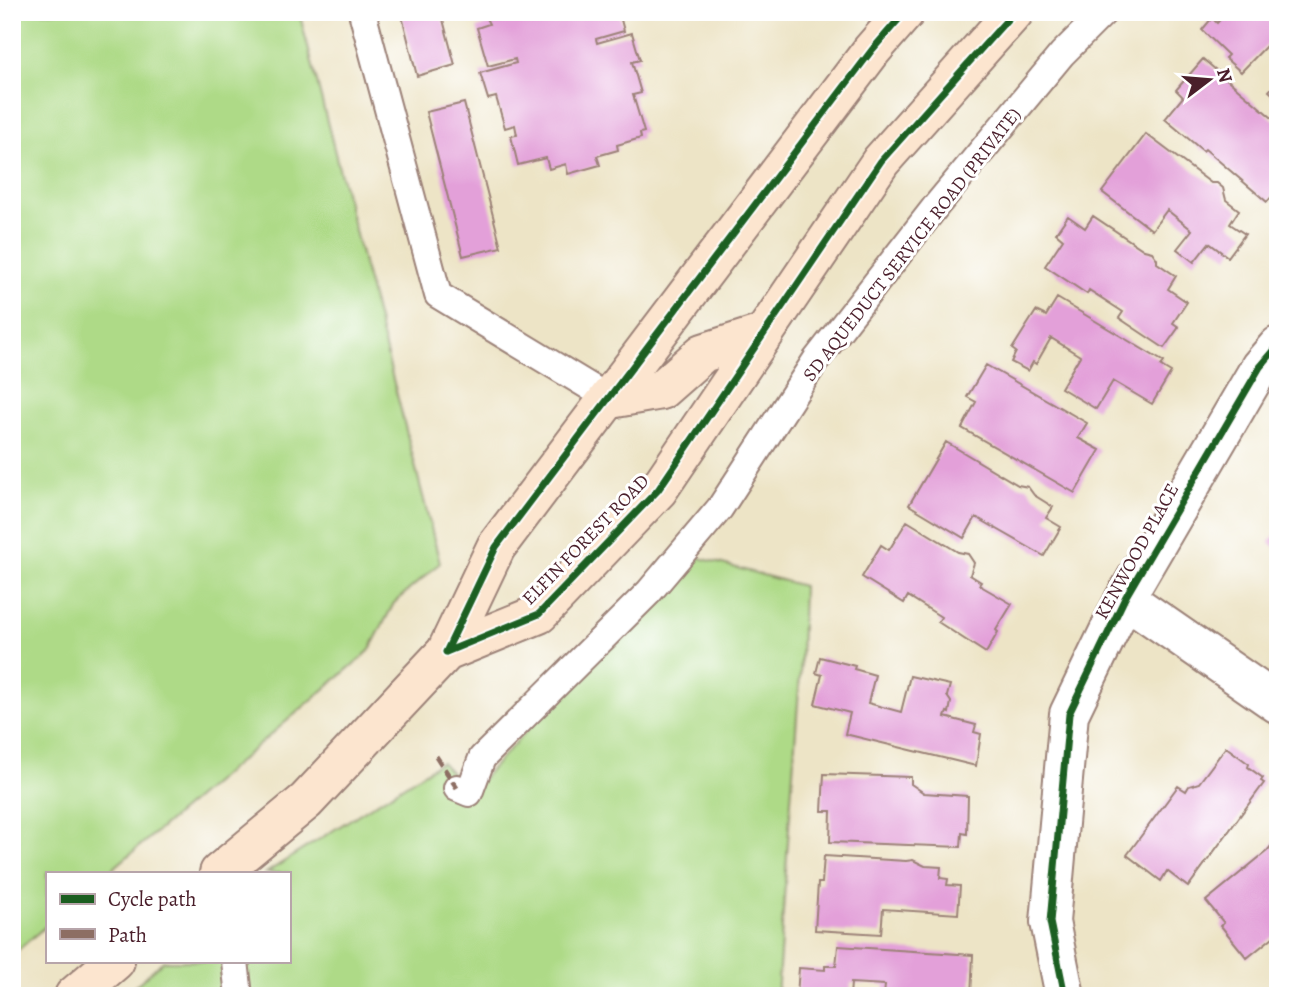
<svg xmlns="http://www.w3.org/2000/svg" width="1290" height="1008" font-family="Alegreya,serif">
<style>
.green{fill:#aeda87;stroke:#7c7c59;stroke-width:2}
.building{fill:#e3a0d9}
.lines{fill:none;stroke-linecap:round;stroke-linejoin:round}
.lane-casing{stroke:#9c8278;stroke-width:30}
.street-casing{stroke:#9c8278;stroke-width:42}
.secondary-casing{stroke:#9c8278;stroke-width:42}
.lane{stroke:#fff;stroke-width:26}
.street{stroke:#fff;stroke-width:38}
.secondary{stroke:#fce5cf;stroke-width:38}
.quiet{stroke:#8d6e63;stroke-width:5;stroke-dasharray:10 5;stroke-linecap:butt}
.cycleway-casing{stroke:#fff;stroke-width:11}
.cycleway{stroke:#1b5e20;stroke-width:7}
.labels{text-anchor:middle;stroke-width:6;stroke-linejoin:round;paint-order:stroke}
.street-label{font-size:19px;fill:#4a1f2b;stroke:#fff}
</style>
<rect width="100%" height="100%" fill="#fff"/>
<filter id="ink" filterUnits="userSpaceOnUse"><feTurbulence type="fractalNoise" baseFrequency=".0143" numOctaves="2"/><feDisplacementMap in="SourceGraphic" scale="14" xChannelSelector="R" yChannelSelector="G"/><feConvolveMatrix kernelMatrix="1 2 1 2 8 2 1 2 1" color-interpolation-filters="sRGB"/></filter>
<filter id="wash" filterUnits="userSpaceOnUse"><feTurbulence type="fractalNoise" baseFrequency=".00686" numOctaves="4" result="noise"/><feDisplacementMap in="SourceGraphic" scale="28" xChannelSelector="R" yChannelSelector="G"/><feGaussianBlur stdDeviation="1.57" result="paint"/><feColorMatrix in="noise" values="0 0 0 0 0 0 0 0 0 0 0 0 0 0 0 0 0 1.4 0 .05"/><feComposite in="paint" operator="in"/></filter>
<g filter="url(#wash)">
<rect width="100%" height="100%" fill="#ede4c6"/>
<path class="green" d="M12,12H299L440,563L394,603L369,651L108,873H47V925L12,955Z
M689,555L803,586L801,660L777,996H124L163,961H289V873H266L441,762L469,793Z"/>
<g id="blocks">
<path class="building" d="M401,12H441L455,65L417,76Z
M483,12H619L624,31L596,39L597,43L632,33L640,60L632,62L641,93L633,95L644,132L640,133L641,138L617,145L618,150L597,156L600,165L568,174L566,164L549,169L546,158L518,165L511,136L517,135L515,125L505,128L496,97L488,99L480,73L516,63L515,59L488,66L477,28L489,24Z
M1227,12H1250L1256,18L1260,13L1268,21L1278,12V50L1270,42L1241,72L1225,58L1228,55L1202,30L1212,18L1217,23Z
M1203,59L1278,123V190L1267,202L1205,149L1203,151L1165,119L1183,97L1176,90Z
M1278,81V99L1269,91Z
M464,103L501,247L463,256L426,112Z
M1146,134L1211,183H1217L1223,188L1226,200L1239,210L1230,224L1245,234L1228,257L1209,243L1194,262L1177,249L1192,230L1167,210L1152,230L1102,192Z
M1068,216L1085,228L1093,216L1144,250L1152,252L1157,259V263L1176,276L1168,289L1187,302L1173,323L1179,327L1164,348L1119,318L1123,312L1089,290L1087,294L1045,266L1063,239L1056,233Z
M1057,298L1164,362L1161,366L1171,372L1152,404L1113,381L1096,409L1061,388L1080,356L1051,338L1036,364L1033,362L1028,371L1011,362L1016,352L1012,349L1036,311L1046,316Z
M986,365L1087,423L1078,438L1100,450L1075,493L962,428L976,402L967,397Z
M946,442L1018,485L1028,487L1034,495L1053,507L1046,518L1061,527L1044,556L976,517L964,538L909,505Z
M907,521L958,552L968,554L974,563L970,575L981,582L979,585L1012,604L996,630L998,632L986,653L938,622L941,617L908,596L904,603L862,577L881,545L889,550Z
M1278,531V549L1269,542Z
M820,657L855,666L854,669L875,675L868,703L901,712L910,676L950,685L947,696L951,702L949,713L947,712L945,717L976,725L974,732L981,734L976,766L845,734L850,713L815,704L822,675L816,673Z
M1226,747L1249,764L1248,767L1263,778L1261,781L1264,783L1188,887L1167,871L1161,881L1127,855L1178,786L1186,791L1189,786L1199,783Z
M824,774L911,777V784L924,793L968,796L967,834L962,833L961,847L830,842L831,811H822Z
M1278,838V933L1247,958L1221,926L1224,923L1206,901L1267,851Z
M824,856L906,861L913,860L925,866L941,867L940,878L948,879L947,885L960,886L958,914L883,909L881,934L815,930L818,883H822Z
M838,946L973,955L971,996L925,993V996H884L885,985L851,983L850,996H797L799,968L825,970V966H836Z"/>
</g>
</g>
<g filter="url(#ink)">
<use href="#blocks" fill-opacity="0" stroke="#9c8278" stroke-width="2"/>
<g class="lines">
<g class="lane-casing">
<path id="lane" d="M362,12L438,295L610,399
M457,788L469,793L482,758L649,592L720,508L816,360L936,206L1062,54L1104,12
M235,961L239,996"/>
</g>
<g class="street-casing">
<path id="street" d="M1125,598L1278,704
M1065,996L1050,922L1069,714L1125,598L1260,367L1278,346"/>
</g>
<g class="secondary-casing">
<path id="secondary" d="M610,399L661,390L703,353L765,333
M446,652L539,614L658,490L881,161L1014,12
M219,873L306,801L446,652L496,547L872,50L905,12
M74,996L115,961"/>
</g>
<use href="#lane" class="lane"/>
<use href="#street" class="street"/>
<use href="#secondary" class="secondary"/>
<path class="quiet" d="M436,756L457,788"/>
<g class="cycleway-casing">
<path id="cycleway" d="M446,652L539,614L658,490L881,161L1014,12
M446,652L496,547L872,50L905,12
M1065,996L1050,922L1069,714L1125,598L1260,367L1278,346"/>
</g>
<use href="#cycleway" class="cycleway"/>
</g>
</g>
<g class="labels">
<g class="street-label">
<text transform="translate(911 244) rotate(-52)" y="7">SD AQUEDUCT SERVICE ROAD (PRIVATE)</text>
<text transform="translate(585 539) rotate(-46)" y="7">ELFIN FOREST ROAD</text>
<text transform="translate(1136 551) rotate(-61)" y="7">KENWOOD PLACE</text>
</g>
</g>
<rect width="1290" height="1008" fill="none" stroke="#fff" stroke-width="42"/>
<rect x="46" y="872" width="245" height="91" fill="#ffffff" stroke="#b7a5aa" stroke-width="2"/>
<rect x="60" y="894" width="35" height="10" fill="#1b5e20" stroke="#b7a5aa" stroke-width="2"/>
<text x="108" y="906" font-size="21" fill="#4a1f2b">Cycle path</text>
<rect x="60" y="929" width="35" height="10" fill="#8d6e63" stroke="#b7a5aa" stroke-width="2"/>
<text x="108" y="942" font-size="21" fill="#4a1f2b">Path</text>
<g transform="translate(1209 80) rotate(74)" stroke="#ffffff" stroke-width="5" paint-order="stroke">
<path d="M0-5L12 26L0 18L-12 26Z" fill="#4a1f2b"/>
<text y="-10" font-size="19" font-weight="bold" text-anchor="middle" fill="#4a1f2b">N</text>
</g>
</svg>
